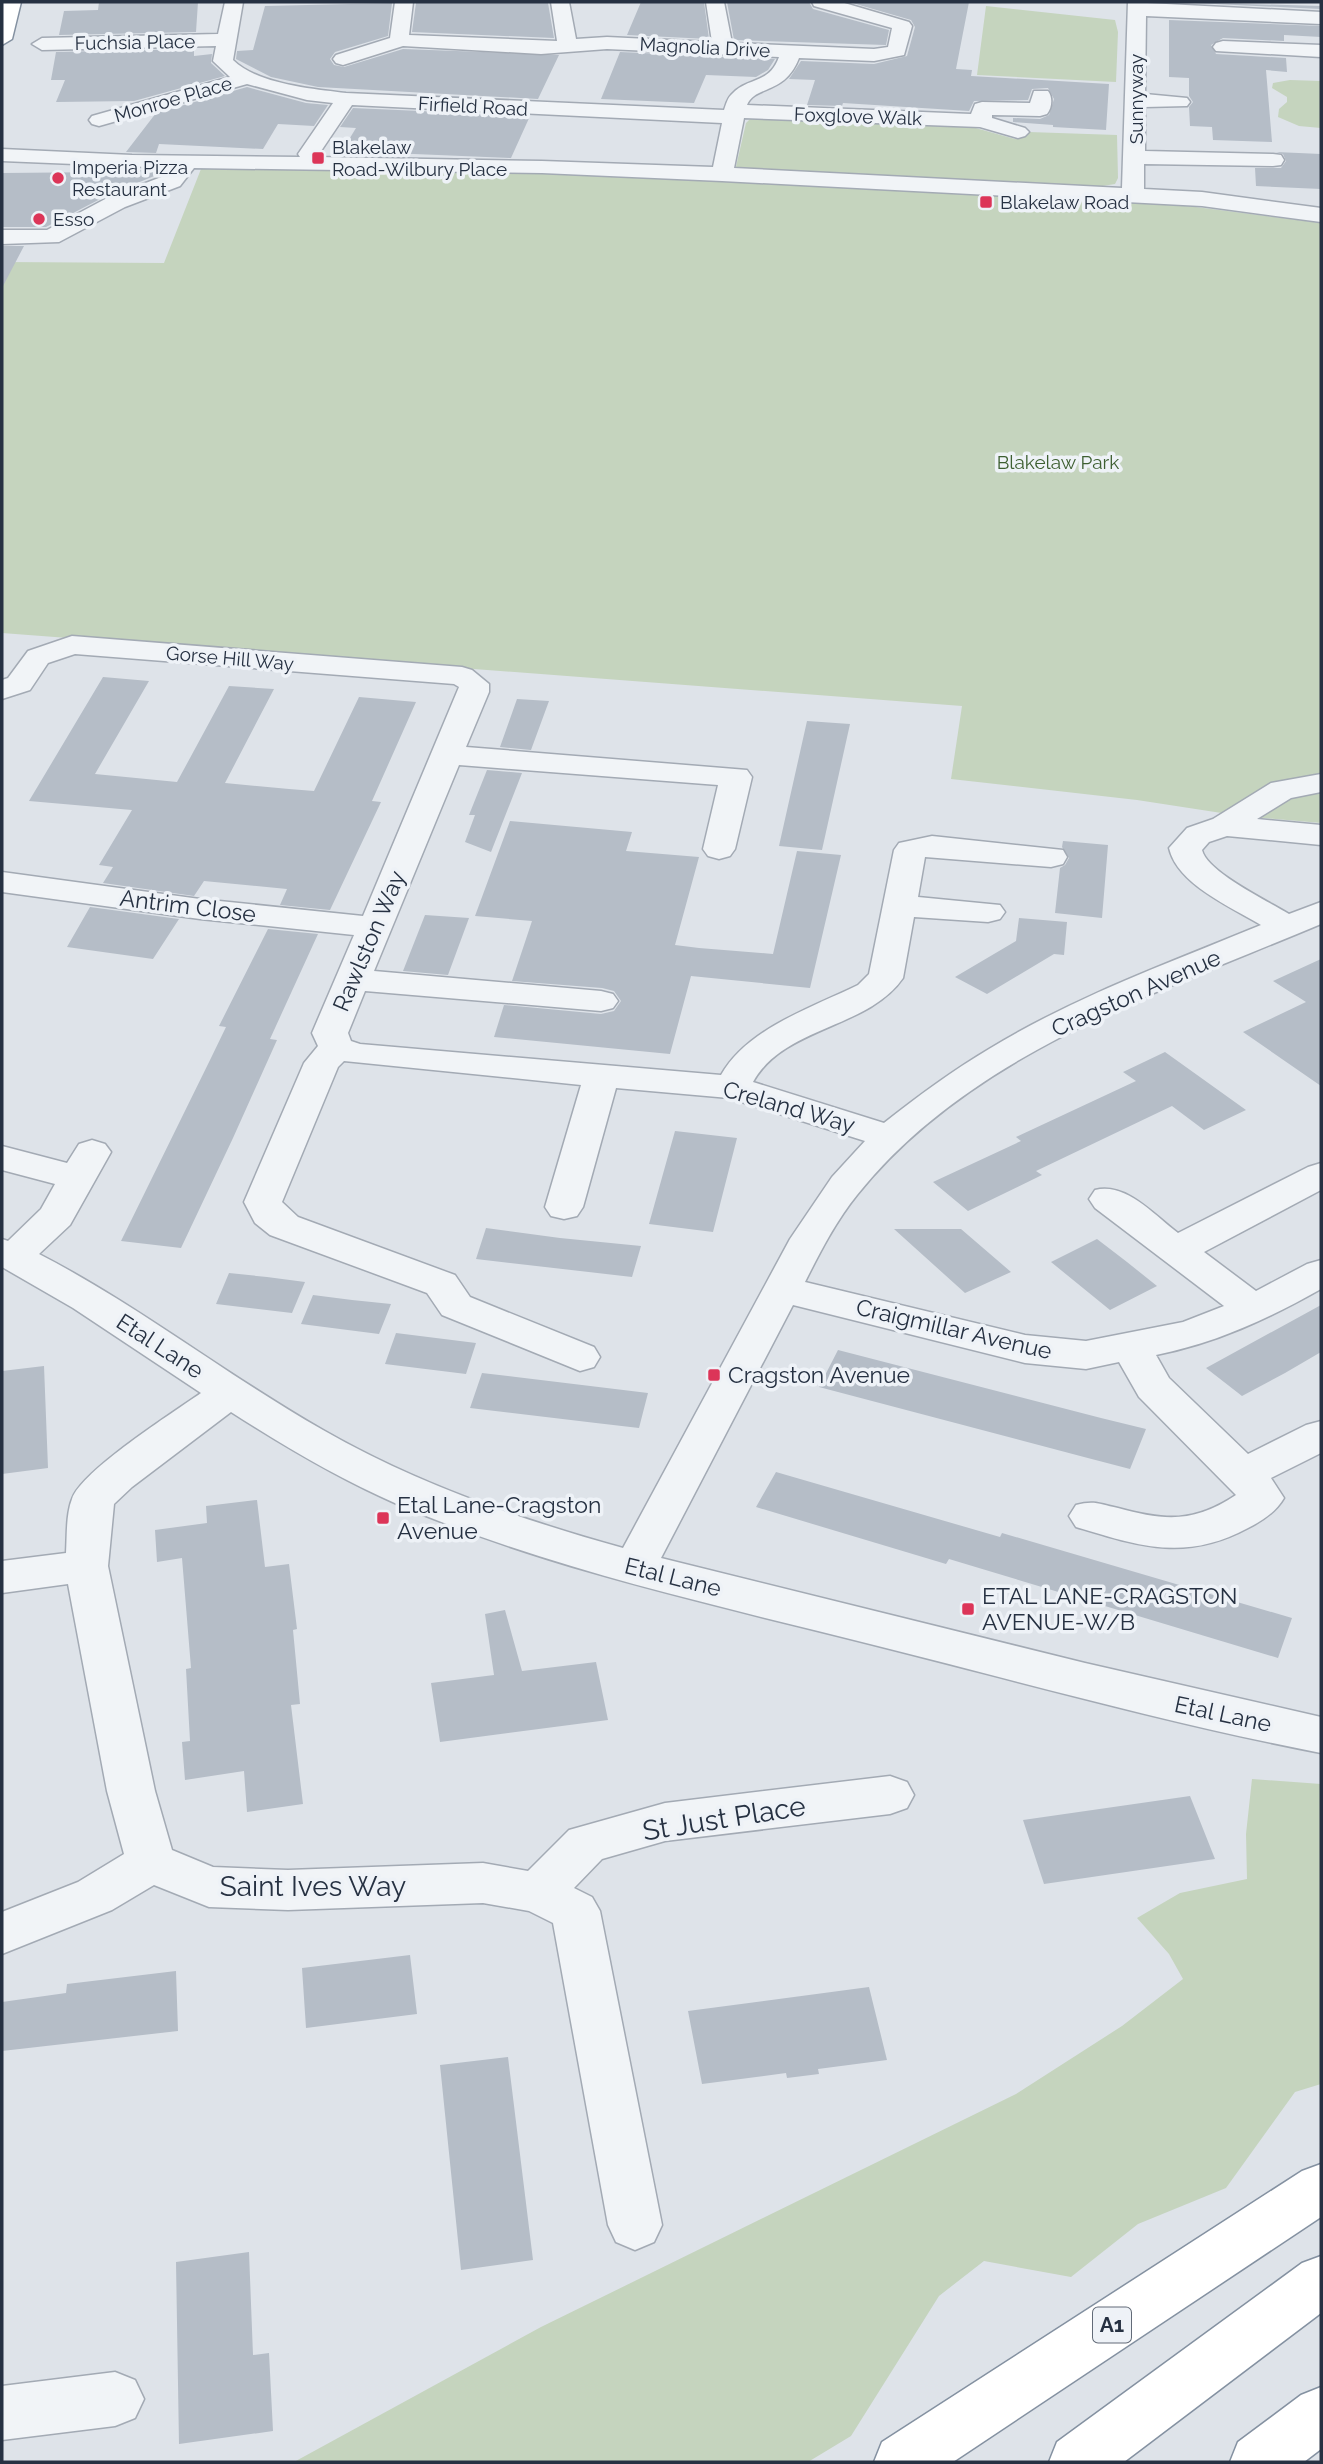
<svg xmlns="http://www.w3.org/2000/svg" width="1323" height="2464" font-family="Raleway,sans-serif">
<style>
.green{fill:#c5d4be}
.building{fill:#b5bdc7}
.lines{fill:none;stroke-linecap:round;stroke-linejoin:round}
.minor-casing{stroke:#a3aab4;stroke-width:3}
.highway-casing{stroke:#8491a1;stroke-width:3}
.minor{fill:#f1f4f7;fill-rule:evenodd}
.highway{fill:#fff;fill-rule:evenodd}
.poi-dot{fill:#dc3558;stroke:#eef2f7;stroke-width:2.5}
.labels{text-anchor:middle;stroke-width:7;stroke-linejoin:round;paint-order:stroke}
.far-street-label{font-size:19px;fill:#263142;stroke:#eef2f7}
.far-poi-label{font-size:19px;fill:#263142;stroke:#eef2f7;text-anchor:start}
.far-park-label{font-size:19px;fill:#3d5f31;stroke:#eef2f7}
.shield{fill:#eef2f7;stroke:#626b78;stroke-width:2}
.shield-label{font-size:21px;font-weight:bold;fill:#263142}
.street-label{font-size:23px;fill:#263142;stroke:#eef2f7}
.poi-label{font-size:23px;fill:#263142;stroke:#eef2f7;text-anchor:start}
.near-street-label{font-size:28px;fill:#263142;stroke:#eef2f7}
</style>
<rect width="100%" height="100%" fill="#dee3e9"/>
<path class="green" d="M986,6L1115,20L1118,32L1116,82L977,75Z
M1290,80L1321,81V128L1299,126L1278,117L1279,109L1287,102V97L1272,88L1273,83Z
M751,118L898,125L924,123L972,127L1015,139L1029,132L1117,135L1118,178L1115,184L1090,188L735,171L746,123Z
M201,169L549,172L1180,205L1321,223V823L1241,816L1137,800L951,779L962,706L2,633V262L164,263Z
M1252,1779L1321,1784V2084L1295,2092L1226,2188L1138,2224L1071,2277L984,2261L939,2296L851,2436L808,2462H294L541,2327L1016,2094L1122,2026L1183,1979L1169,1954L1137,1918L1180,1893L1247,1879L1246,1834Z"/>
<path class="building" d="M99,2H198L196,32L59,35L64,11L98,10Z
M535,2L548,3L554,38L412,32L416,3Z
M641,2H704L709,39L627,35Z
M727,2H809L813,9L889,30L886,45L734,40Z
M849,2H969L956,69L972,70L971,76L1109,84L1106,130L1053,127V125L1013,122V118L1040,119L1049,115L1054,99L1048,88L1032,89L1028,100L974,101L969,111L843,103L842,106L807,105L815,80L789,79L801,61L874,64L907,56L915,27L911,20Z
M1174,2L1321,6V9Z
M392,3L388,36L335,52L330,59L334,65L344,67L403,49L559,55L538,99L318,87L271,77L236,59L237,51L253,50L265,6Z
M1169,20L1321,26V37L1284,35V41L1223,38L1211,45L1216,54L1286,58L1287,72L1266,70L1272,142L1213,140L1212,127L1190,126L1189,107L1193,102L1189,96V78L1169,77Z
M194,49V56L212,54L211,63L225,76L134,101L56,102L65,80H51L56,52Z
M620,52L775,59L768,70L756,77L706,75L694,103L601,99Z
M247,87L306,103L328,105L314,126L278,124L263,149L159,144L156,153L126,152L156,113Z
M353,108L530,116L511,158L342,151L356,128L340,127Z
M1276,152L1321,154V189L1256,186L1255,168H1281L1286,161L1283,154Z
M114,168L164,172L108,195L46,227H2V173L111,172Z
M2,246H24L2,288Z
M103,677L149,681L95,774L177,782L229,686L274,689L225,783L289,789L314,791L359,697L416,702L372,801L381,802L330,910L280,905L287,889L204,881L194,896L103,883L113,867L99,865L132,810L29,801Z
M517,699L549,701L531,750L500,747Z
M807,721L850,724L822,850L779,846Z
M487,770L522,773L491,852L465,842L475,815H469Z
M510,821L632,832L626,851L699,857L675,945L699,948L773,954L797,851L841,855L810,988L691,976L670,1054L494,1037L504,1005L601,1014L614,1011L621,1001L614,991L602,988L512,981L532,921L475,916Z
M1063,841L1108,845L1102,918L1055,913L1060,868L1065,865L1069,858L1062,847Z
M90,907L179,919L153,959L67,947Z
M425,915L469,918L448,975L403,971Z
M1019,918L1067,922L1064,955L1054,954L987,994L955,977L1016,941Z
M268,929L318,934L270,1039L277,1040L233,1138L181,1248L121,1241L211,1058L226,1027L219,1026Z
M1321,959V1086L1243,1032L1306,1002L1273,981Z
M1165,1052L1246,1110L1204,1130L1172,1106L1036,1171L1042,1175L968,1211L933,1182L1021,1141L1016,1137L1136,1081L1123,1072Z
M675,1131L737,1138L713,1232L649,1224Z
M486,1228L560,1238L641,1246L632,1277L476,1259Z
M894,1229H961L1011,1272L965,1293Z
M1097,1239L1127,1262L1157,1286L1110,1310L1051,1262Z
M229,1273L267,1277L305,1282L292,1313L216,1304Z
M313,1295L352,1300L391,1304L379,1334L301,1324Z
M1321,1305V1352L1285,1373L1242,1396L1206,1368Z
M396,1333L476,1343L466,1374L385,1364Z
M838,1350L1101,1418L1146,1429L1130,1469L1084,1457L819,1387Z
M44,1366L48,1468L2,1474V1371Z
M482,1373L516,1377L648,1393L639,1428L596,1423L470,1408Z
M776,1472L1000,1537L1002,1533L1292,1618L1278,1658L949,1559L946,1564L756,1507Z
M257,1500L265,1567L289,1564L297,1629L293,1630L300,1704L291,1705L303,1804L247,1812L244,1771L185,1780L182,1742L190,1741L186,1669L191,1668L182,1558L157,1562L155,1530L207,1523L206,1506Z
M505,1610L522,1671L596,1662L608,1720L440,1742L431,1683L494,1675L485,1614Z
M1190,1796L1215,1859L1044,1884L1023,1820Z
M410,1955L417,2014L306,2028L302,1968Z
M176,1971L178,2031L2,2051V2002L66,1993L67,1984Z
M869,1987L887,2060L818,2069L819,2074L787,2078L786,2073L702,2084L688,2011Z
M508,2057L533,2260L461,2270L440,2065Z
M249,2252L253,2355L269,2353L273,2431L179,2444L176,2262Z"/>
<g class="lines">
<g class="minor-casing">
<path id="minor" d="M225,2H243L233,60C257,84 313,89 346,93L724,110C726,105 727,99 731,95C748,76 769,85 779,57L607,49L541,54L403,46L343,65L336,63L333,59L336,55L390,38L395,2H413L409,35L557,41L551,2H569L576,39L607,37L712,42L706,2H724L732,43L874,49L888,47L892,28L814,6L812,2H841L909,22L912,26L904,55L874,61L799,58C785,95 755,85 747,105L971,114L975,104L982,102L1030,103L1034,91H1048C1053,97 1052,108 1047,114L1040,116L992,115V118L1025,128L1029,132L1025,136L1018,138L980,127L744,118L734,168L1122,188L1128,2L1321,12V24L1146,16L1145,94L1187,98L1190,102L1187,106L1145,107V151L1273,154L1281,155L1284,160L1281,165L1273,166L1144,164V189L1202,192L1321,208V222L1202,206L722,181L542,173L194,168L180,186L125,207L59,242L2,244V230H47L109,197L164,176L171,168L2,161V149L132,155L300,157L298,154L333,103L307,100L247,84L99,126L92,124L89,120L92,116L230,77L213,61L216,46L42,50L32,44L42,38L218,34ZM352,105L722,123L713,167L542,161L317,157Z
M1223,41L1321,45V57L1216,51L1213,47L1216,43Z
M72,636L462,667L472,670L489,684V692L466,747L747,770L752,777L735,849L730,856L719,859L708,856L703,849L718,785L459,765L374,971L601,991L613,994L618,1001L613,1008L601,1011L365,991L348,1033L351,1041L360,1044L721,1075C748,1028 811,1008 858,985L869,974L894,850L899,843L932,836L1063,850L1067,857L1063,864L1051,867L925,857L918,897L1000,905L1005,912L1000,919L988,922L914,917L903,978C868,1029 784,1026 753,1082L884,1123C918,1096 952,1071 989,1049C1074,997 1169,963 1261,925C1231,907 1177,884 1169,848L1187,828L1213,819L1271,783L1321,774V792L1291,798L1257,819L1321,825V845L1227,836L1209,842L1202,850C1207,872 1268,901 1289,914L1321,902V924C1160,992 970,1053 857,1195C836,1221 820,1252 805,1282L1025,1335L1086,1341L1183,1322L1224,1306L1095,1208L1089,1199L1095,1190C1126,1182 1154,1215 1178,1233L1308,1167L1321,1163V1190L1204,1252L1256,1291L1307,1264L1321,1260V1289C1268,1319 1216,1343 1156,1355L1169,1378L1248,1454L1306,1425L1321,1421V1453L1271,1478L1284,1498C1276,1512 1262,1521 1248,1528C1185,1562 1139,1546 1076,1527L1069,1516L1076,1505C1094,1500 1100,1504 1118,1508C1165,1521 1194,1523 1236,1495L1139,1397L1119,1362L1086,1369L1025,1363L793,1305L661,1558L1085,1663L1321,1717V1753C1172,1724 1025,1683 878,1646C717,1605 551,1570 397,1504C339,1479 284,1446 231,1412L132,1487L114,1504L108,1566L155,1791L172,1850L213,1867L288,1870L483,1863L528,1871L569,1830L665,1803L890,1776L907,1782L914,1795L907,1808L890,1814L665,1841L602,1859L574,1888L592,1897L600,1911L662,2225L654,2242L635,2250L616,2242L608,2225L553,1923L529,1911L483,1903L288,1910L209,1907L154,1885L112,1910L2,1954V1912L78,1882L124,1854L107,1791L68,1584L2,1593V1561L66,1553C67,1536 66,1514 72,1499C81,1471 174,1412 201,1393L73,1308L2,1267V1239L8,1241L41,1209L55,1184L2,1170V1146L67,1163L79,1144L92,1140L105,1144L111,1152L70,1225L39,1254C138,1305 226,1375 323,1430C417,1484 519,1519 623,1548L790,1239L832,1177L865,1141L729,1098L616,1088L583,1207L577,1216L564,1219L551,1216L545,1207L581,1085L344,1061L338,1067L282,1202L298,1217L455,1275L470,1297L594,1347L600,1357L594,1367L580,1371L442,1315L427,1293L270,1235L255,1223L244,1202L304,1063L318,1046L312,1033L354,935L200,919L2,892V872L200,899L363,916L459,687L454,684L75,654L48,663L30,690L2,699V680L8,678L28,651Z
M115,2372L135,2380L144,2399L135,2418L115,2426L2,2440V2386Z"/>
</g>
<g class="highway-casing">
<path id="highway" d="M3,2H21L12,39L2,45Z
M1321,2164V2217L953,2462H874L882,2442L1302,2171Z
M1321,2256V2313L1124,2462H1049L1057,2442L1302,2263Z
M1321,2387V2449L1304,2462H1230L1238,2442L1301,2395Z"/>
</g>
<use href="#minor" class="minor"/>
<use href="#highway" class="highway"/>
</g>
<g class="poi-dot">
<rect x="311" y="151" width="14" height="14" rx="3.5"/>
<circle cx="58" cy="178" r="7"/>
<rect x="979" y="195" width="14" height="14" rx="3.5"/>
<circle cx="39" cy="219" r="7"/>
<rect x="707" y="1368" width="14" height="14" rx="3.5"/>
<rect x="376" y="1511" width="14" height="14" rx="3.5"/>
<rect x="961" y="1602" width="14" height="14" rx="3.5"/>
</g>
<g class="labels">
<g class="far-street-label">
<text transform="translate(135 42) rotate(-1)" y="7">Fuchsia Place</text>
<text transform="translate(705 47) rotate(3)" y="7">Magnolia Drive</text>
<text transform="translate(173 99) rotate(-16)" y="7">Monroe Place</text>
<text transform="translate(1136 99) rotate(-90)" y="7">Sunnyway</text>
<text transform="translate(473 106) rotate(3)" y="7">Firfield Road</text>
<text transform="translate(858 116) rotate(2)" y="7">Foxglove Walk</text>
<text transform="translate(230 658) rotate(5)" y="7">Gorse Hill Way</text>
</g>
<g class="far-poi-label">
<text x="332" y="154">Blakelaw<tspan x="332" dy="22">Road-Wilbury Place</tspan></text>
<text x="72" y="174">Imperia Pizza<tspan x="72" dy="22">Restaurant</tspan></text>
<text x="1000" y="209">Blakelaw Road</text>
<text x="53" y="226">Esso</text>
</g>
<g class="far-park-label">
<text x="1058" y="469">Blakelaw Park</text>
</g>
<rect class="shield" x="1093" y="2307.5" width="38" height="35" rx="5"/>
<g class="shield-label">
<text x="1112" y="2332">A1</text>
</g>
<g class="street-label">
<text transform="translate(188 906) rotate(7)" y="8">Antrim Close</text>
<text transform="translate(369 941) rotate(-67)" y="8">Rawlston Way</text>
<text transform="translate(1136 993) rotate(-24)" y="8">Cragston Avenue</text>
<text transform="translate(789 1107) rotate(16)" y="8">Creland Way</text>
<text transform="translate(954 1329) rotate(13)" y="8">Craigmillar Avenue</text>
<text transform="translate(160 1346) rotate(33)" y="8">Etal Lane</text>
<text transform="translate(673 1577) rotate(14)" y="8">Etal Lane</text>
<text transform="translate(1223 1714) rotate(12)" y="8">Etal Lane</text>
</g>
<g class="poi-label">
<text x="728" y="1383">Cragston Avenue</text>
<text x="397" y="1513">Etal Lane-Cragston<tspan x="397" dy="26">Avenue</tspan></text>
<text x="982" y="1604">ETAL LANE-CRAGSTON<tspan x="982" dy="26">AVENUE-W/B</tspan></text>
</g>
<g class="near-street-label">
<text transform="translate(724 1818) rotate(-9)" y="10">St Just Place</text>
<text x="313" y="1896">Saint Ives Way</text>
</g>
</g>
<rect width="1323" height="2464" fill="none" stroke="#263142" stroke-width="7"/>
</svg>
